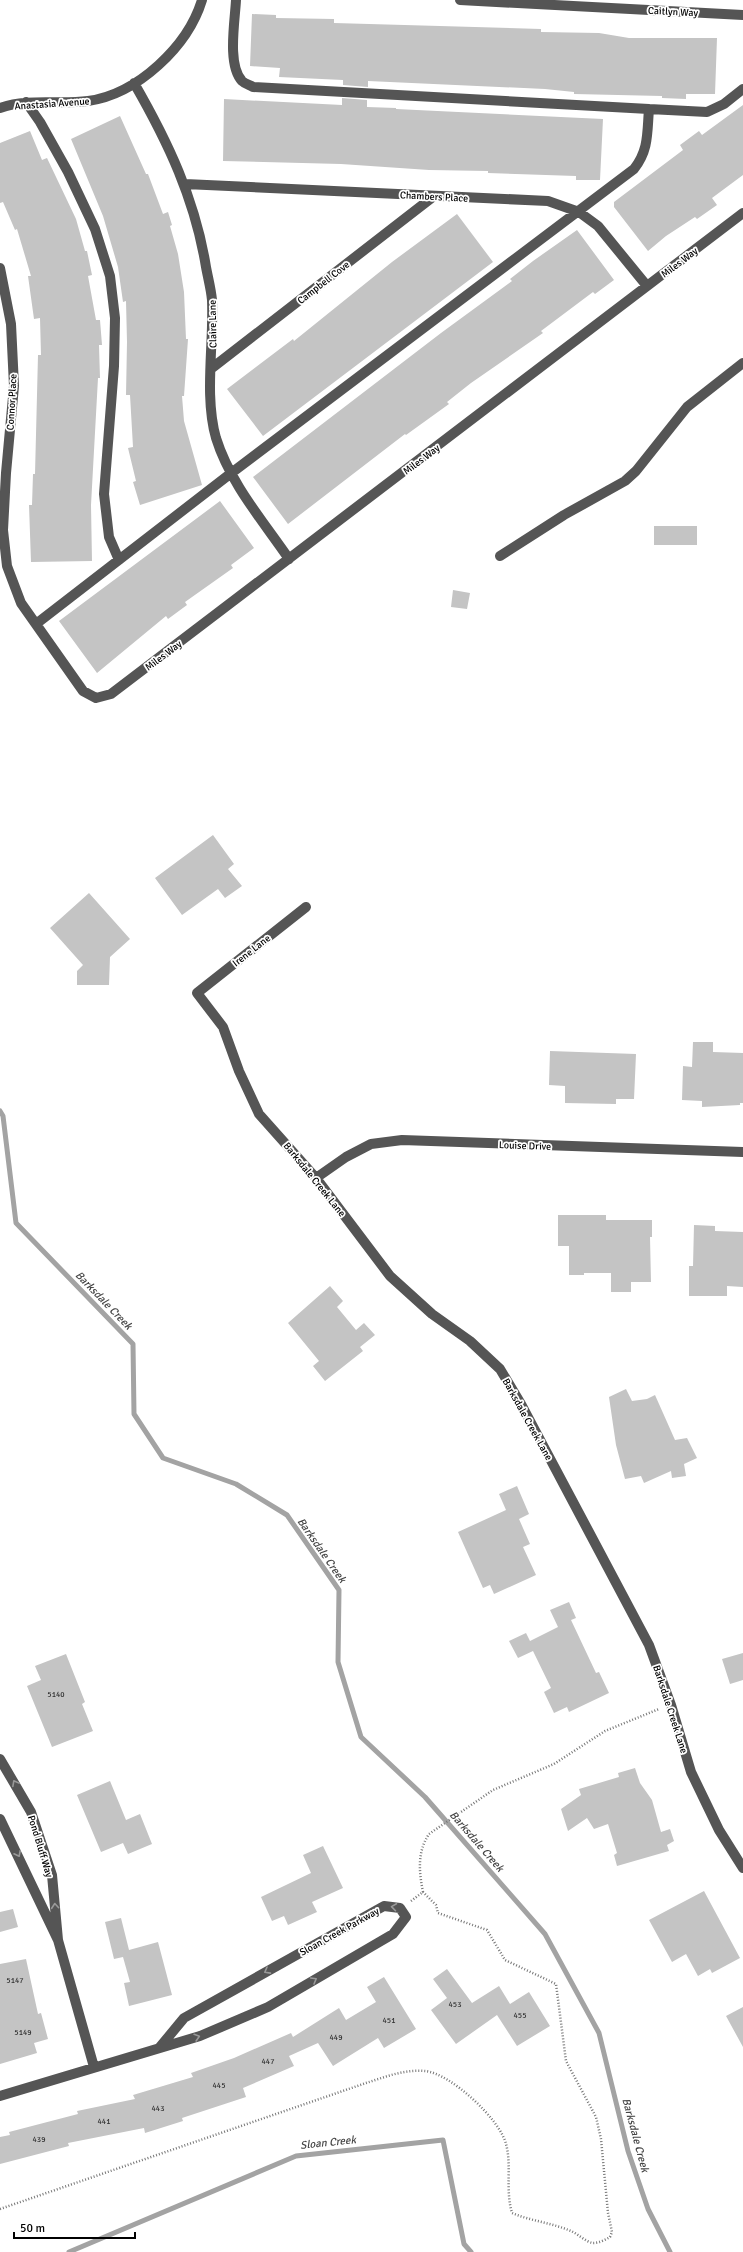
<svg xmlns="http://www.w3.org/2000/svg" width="743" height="2252" font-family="Signika,sans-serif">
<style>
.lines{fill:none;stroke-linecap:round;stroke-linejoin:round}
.stream{stroke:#a3a3a3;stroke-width:5}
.building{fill:#c4c4c4}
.path{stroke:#777;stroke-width:2.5;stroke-dasharray:1 2;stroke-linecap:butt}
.minor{stroke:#555;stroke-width:10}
.oneway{stroke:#999}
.labels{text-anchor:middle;stroke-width:3.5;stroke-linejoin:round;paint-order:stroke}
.number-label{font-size:8px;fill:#313131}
.street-label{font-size:10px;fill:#000;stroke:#fff}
.water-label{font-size:11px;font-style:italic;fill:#444;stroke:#fff}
</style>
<rect width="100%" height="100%" fill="#fff"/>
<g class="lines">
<path class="stream" d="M0,1111L3,1116L16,1223L133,1344L134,1414L163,1458L236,1484L287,1515L339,1590L338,1662L361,1737L425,1797L545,1934L599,2033L628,2151L648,2209L670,2252
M69,2252L296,2156L443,2140L464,2244L471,2252"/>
</g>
<path class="building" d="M252,14L276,15V18L334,19V23L541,29V32L599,33L629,38H717L715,94H686V99L662,98V96L574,94V92L545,89L368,81V87L343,85V80L279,77L280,68L250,66Z
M342,98L367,100V107L396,108V109L603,119L600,180H576V176L488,173V171L429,170L341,164L223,161L224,99L342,105Z
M743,105V175L712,198L717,205L697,219L695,217L666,236L648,251L614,207V202L683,150L680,145L699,131L702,135Z
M120,116L146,174H148L163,214L168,212L172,225L170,226L178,254L184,292L186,339H188L184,396H182L184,421L202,485L140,505L133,482L136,481L128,448L133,447L130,395H126L127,342L126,301L123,302L118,267L103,216L71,139Z
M30,131L42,160L47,158L76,219L85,251H87L92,275L88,276L96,320H100L102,345H99L100,378H98L91,505L92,561L31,562L29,505H32L33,474H35L38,355H41L40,318L34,319L28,276H31L17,229L15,230L3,202L0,203V143Z
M457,214L493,262L263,436L227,389L293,339L294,341L392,262Z
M577,230L614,280L595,294L593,292L541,331L543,333L471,383L447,402L449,404L406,435L405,434L288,524L253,477L441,333L512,281L510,279L533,261Z
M220,501L254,548L231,565L233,568L185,602L187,605L168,619L166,616L97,673L59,621Z
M654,526H697V545H654Z
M453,590L470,593L467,609L451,607Z
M213,835L234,864L228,869L242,886L225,898L218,889L182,915L155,878Z
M89,893L130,939L110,957L109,985H77V971L83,965L50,928Z
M693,1042H713V1052L743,1053V1103H740V1105L702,1107V1101L682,1100L683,1066L692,1067Z
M550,1051L636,1054L634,1099H616V1104L565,1103V1086L549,1085Z
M558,1215H606V1220H652V1237H650L651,1282H631V1292H611V1273H584V1275H569V1246H558Z
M694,1225L715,1226V1231L743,1232V1287L727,1286V1296H689V1266H693Z
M330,1286L343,1301L337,1307L356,1330L364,1323L375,1335L360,1347L363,1351L325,1381L313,1366L319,1361L288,1323Z
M626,1389L632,1401L647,1399L655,1395L675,1440L687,1438L697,1458L684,1464L686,1476L672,1478L671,1471L644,1483L641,1476L625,1479L616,1445L609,1397Z
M517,1486L529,1514L519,1519L530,1544L523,1547L536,1575L494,1594L490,1585L483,1588L458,1532L506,1510L499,1494Z
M569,1602L576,1618L571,1620L596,1673L599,1672L609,1693L569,1712L567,1707L554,1713L544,1692L551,1688L533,1651L518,1658L509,1641L526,1633L530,1641L558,1627L550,1610Z
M743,1653V1680L730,1684L722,1659Z
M66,1654L85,1702L82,1704L93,1731L52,1747L27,1686L41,1680L35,1666Z
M635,1768L640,1783L652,1800L661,1832L670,1829L674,1841L667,1845L669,1851L617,1866L614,1855L617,1853L608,1824L594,1829L587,1818L568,1831L561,1809L581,1795L579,1789L619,1777L618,1773Z
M110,1781L126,1820L140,1814L152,1844L128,1854L123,1843L101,1852L77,1795Z
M323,1846L343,1888L312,1902L317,1912L288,1925L284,1916L272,1921L261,1897L311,1873L303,1855Z
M704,1891L740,1958L712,1973L710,1969L698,1976L686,1954L672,1962L649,1920Z
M13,1909L18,1927L0,1932V1912Z
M121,1918L129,1950L158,1942L172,1995L129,2006L124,1983L130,1982L123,1957L114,1959L105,1922Z
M26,1959L38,2014L41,2013L48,2039L34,2043L37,2053L0,2064V1964Z
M447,1969L472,2003L499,1986L510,2004L529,1992L550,2026L517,2046L497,2015L456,2044L431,2010L447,1998L433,1979Z
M384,1977L416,2029L384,2048L378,2038L333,2066L318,2043L289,2056L294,2066L243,2088L246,2097L182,2118L183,2121L145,2133L144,2128L68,2143L69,2146L0,2164V2137L10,2135L9,2132L78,2114L77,2111L135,2099L133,2095L193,2077L191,2073L234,2058L291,2033L293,2037L339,2008L346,2020L376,2002L367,1987Z
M743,2007V2047L726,2016Z"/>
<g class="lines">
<path class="path" d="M411,1901L423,1892C419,1872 417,1852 429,1834L493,1790L554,1764L605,1731L659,1709
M0,2209L366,2083C385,2077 405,2069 425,2071C450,2073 500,2119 506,2144C512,2166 505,2189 512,2213C531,2221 552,2223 571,2231C578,2234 586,2242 593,2243C599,2243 605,2240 610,2237L612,2232L608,2213L601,2139L596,2117L566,2061L556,1984L505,1960L487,1930L438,1913L436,1905L423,1892"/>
<path class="minor" d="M236,0C235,21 227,65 242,81C245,84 250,85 253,87L649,109
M460,0L743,15
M134,83C168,142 195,199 206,267C208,278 211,289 212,300C214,344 204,396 216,438C230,483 263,521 289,559
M26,102L40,122L68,172L95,229L110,276L115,318L114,366L104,494L109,537L119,560
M0,108C28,98 59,105 88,101C138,94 188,46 202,0
M185,184L548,201L579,212L598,226L647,286
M0,268L11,324L14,386L6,473L3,530L7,566L21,603L83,691L96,698L111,694L743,213
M212,368L434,196
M500,556L564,515L625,481L636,471L687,407L743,363
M36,624L230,474L634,169C649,150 647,133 649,109L707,112L724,104L743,89
M306,907L197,993L223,1027L239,1071L259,1114L316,1178L390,1276L432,1314L470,1341L500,1369L521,1404L649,1645L671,1705L691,1772L719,1830L743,1868
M316,1178L346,1157L371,1144L402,1140L743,1152
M0,1759L31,1812L52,1875L58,1940L0,1819
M58,1940L94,2067
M0,2096L200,2036L268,2007L393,1934L406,1917L400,1908L384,1906L184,2018L160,2047"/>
</g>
<defs><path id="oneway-chevron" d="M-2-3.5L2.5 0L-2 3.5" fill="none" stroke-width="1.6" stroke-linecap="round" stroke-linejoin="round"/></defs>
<g class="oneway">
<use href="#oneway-chevron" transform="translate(15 1783) rotate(-118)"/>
<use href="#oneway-chevron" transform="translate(18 1854) rotate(63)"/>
<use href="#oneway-chevron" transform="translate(55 1906) rotate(-95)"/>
<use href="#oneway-chevron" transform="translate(394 1907) rotate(-172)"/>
<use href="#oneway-chevron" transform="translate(267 1971) rotate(151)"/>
<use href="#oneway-chevron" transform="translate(314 1980) rotate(-30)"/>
<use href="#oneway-chevron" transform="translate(197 2037) rotate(-17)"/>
</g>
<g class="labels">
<g class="number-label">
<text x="56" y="1697">5140</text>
<text x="15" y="1983">5147</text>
<text x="455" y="2007">453</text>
<text x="520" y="2018">455</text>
<text x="389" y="2023">451</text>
<text x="23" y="2035">5149</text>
<text x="336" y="2040">449</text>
<text x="268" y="2064">447</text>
<text x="219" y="2088">445</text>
<text x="158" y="2111">443</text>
<text x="104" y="2124">441</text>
<text x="39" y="2142">439</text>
</g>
<g class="street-label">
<text transform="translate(673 11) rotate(3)" y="4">Caitlyn Way</text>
<text transform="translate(52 103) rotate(-4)" y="4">Anastasia Avenue</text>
<text transform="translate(434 196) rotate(3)" y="4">Chambers Place</text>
<text transform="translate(679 262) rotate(-37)" y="4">Miles Way</text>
<text transform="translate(323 282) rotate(-38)" y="4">Campbell Cove</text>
<text transform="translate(212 324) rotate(-91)" y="4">Claire Lane</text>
<text transform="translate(11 402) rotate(-87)" y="4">Connor Place</text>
<text transform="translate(421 459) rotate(-37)" y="4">Miles Way</text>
<text transform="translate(163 655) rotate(-37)" y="4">Miles Way</text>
<text transform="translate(251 950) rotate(-38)" y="4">Irene Lane</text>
<text transform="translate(525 1145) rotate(2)" y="4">Louise Drive</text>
<text transform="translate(315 1179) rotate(51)" y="4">Barksdale Creek Lane</text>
<text transform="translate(528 1419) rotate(61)" y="4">Barksdale Creek Lane</text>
<text transform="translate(671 1709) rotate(72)" y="4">Barksdale Creek Lane</text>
<text transform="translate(41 1846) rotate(73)" y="4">Pond Bluff Way</text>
<text transform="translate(339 1931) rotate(-29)" y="4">Sloan Creek Parkway</text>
</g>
<g class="water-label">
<text transform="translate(104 1300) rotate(46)" y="4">Barksdale Creek</text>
<text transform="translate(322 1550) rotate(55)" y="4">Barksdale Creek</text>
<text transform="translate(477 1841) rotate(49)" y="4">Barksdale Creek</text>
<text transform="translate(636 2135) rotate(75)" y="4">Barksdale Creek</text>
<text transform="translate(328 2142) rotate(-6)" y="4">Sloan Creek</text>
</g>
</g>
<path d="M14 2232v6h121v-6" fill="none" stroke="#000000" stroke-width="2"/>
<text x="20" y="2232" font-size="12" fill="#000000" stroke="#ffffff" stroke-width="3" paint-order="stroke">50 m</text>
</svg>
